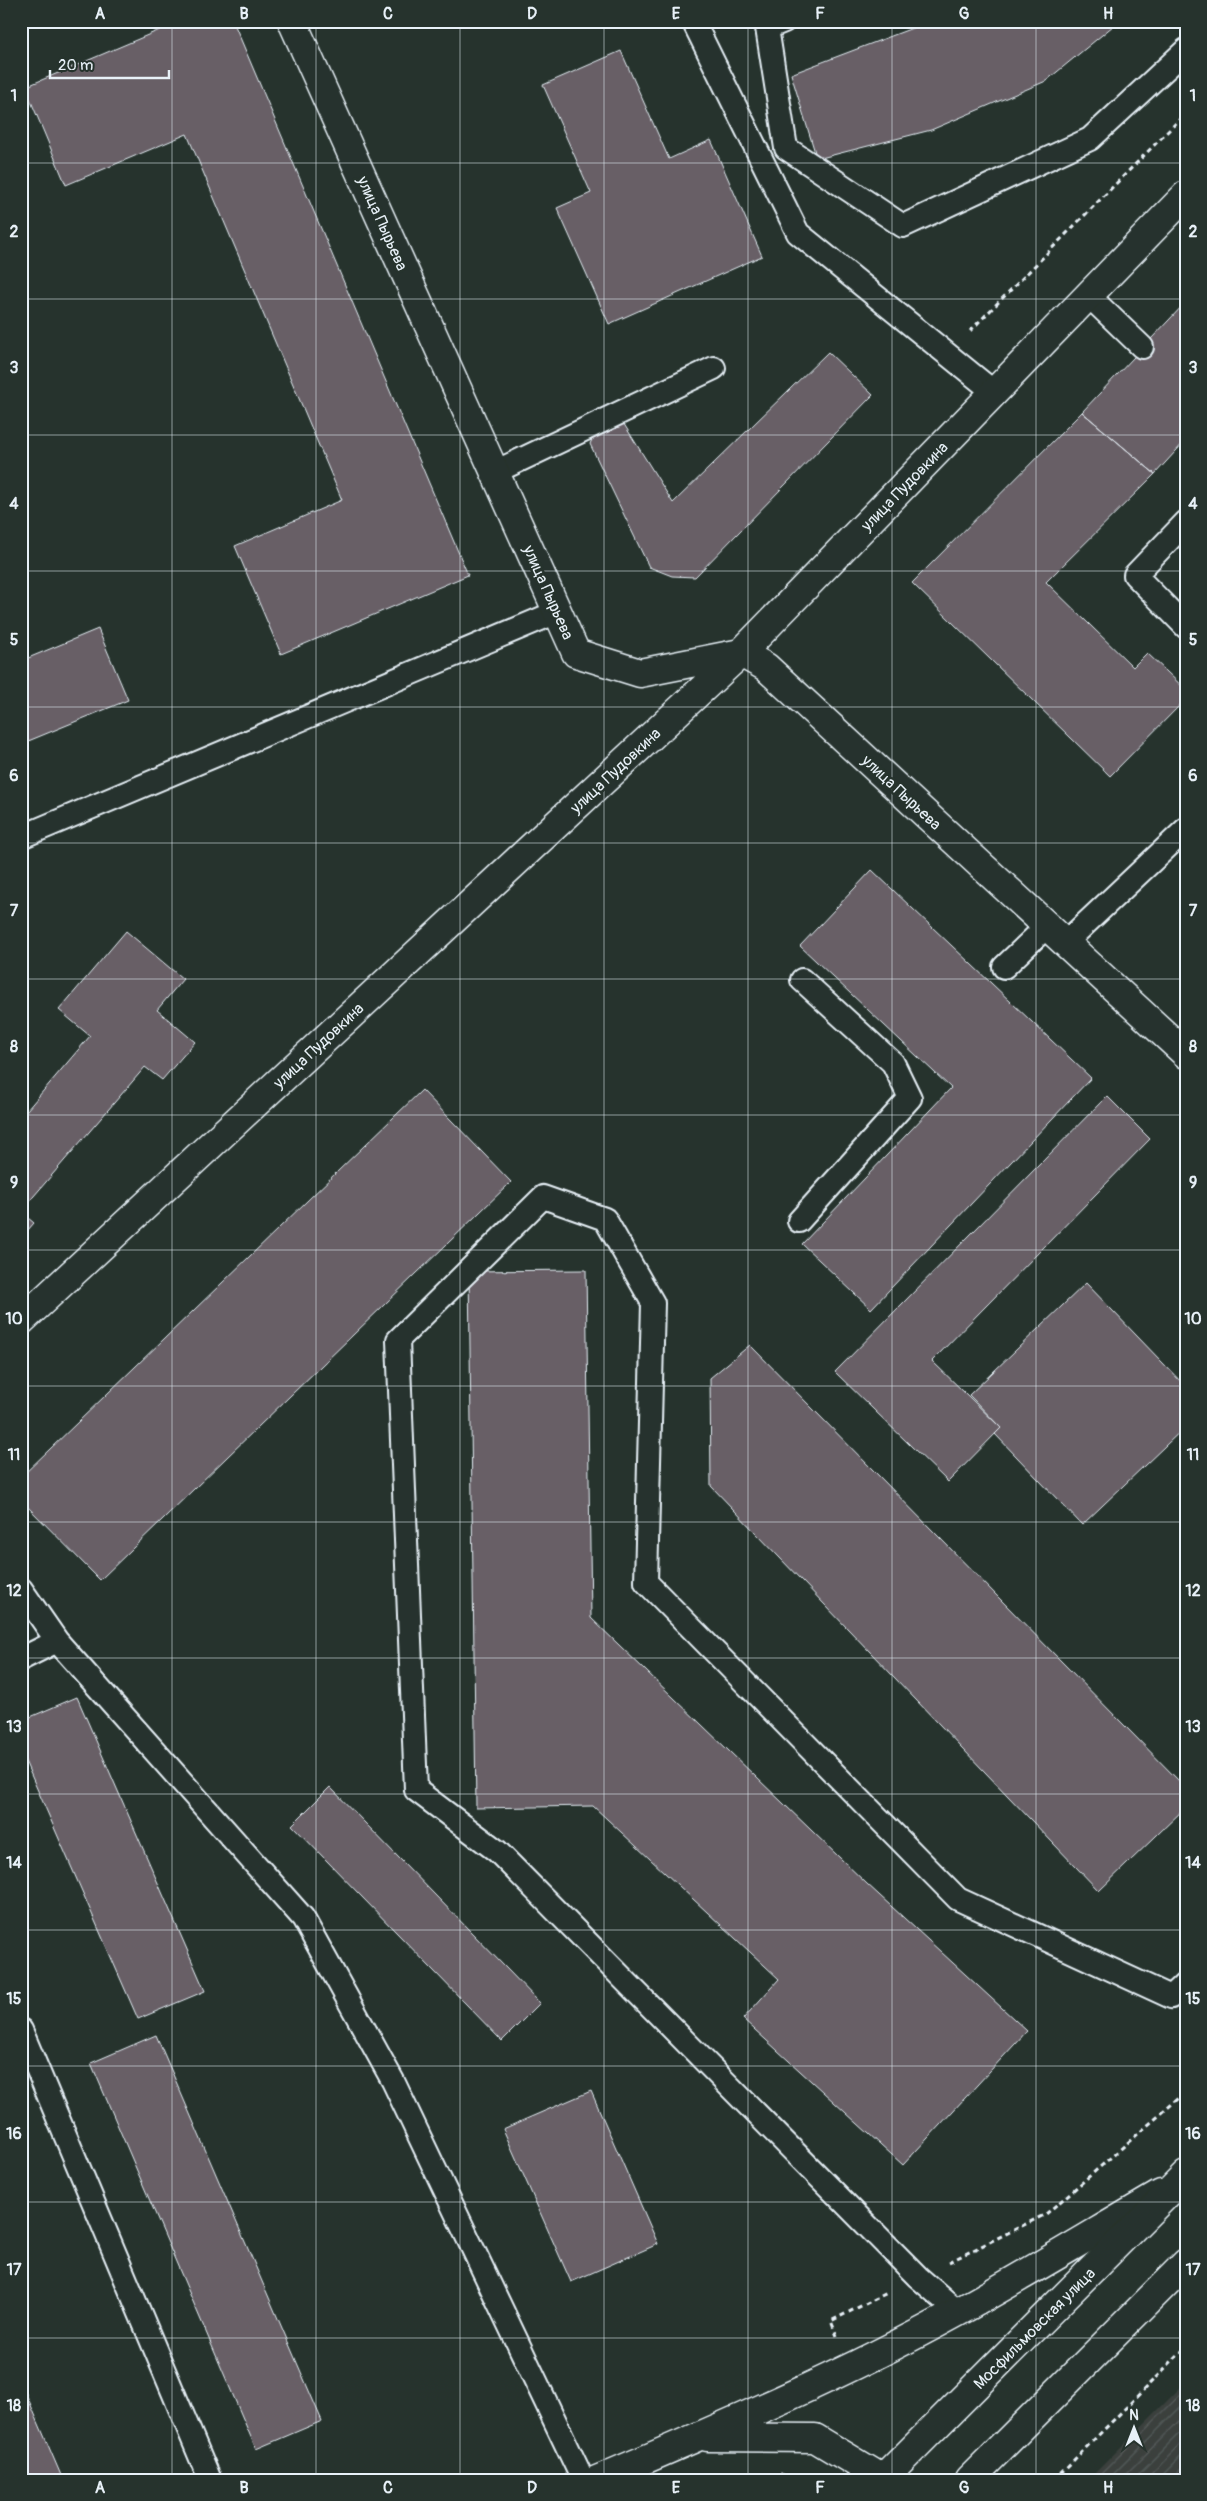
<svg xmlns="http://www.w3.org/2000/svg" width="1207" height="2501" font-family="Pangolin,sans-serif">
<style>
.industrial{fill:url(#industrial-furrows)}
.building{fill:#675f66;stroke:#e8f1f8}
.lines{fill:none;stroke-linecap:round;stroke-linejoin:round}
.service-casing{stroke:#e8f1f8;stroke-width:26}
.minor-casing{stroke:#e8f1f8;stroke-width:31}
.secondary-casing{stroke:#e8f1f8;stroke-width:31}
.path{stroke:#e8f1f8;stroke-width:3;stroke-dasharray:5 4;stroke-linecap:butt}
.service{stroke:#26332d;stroke-width:22}
.minor{stroke:#26332d;stroke-width:28}
.secondary{stroke:#26332d;stroke-width:28}
.grid{fill:none;stroke:#e8f1f8;stroke-width:1;stroke-opacity:0.55}
.labels{text-anchor:middle;stroke-width:5;stroke-linejoin:round;paint-order:stroke}
.street-label{font-size:16px;fill:#e8f1f8;stroke:#26332d}
.neatline{fill:none;stroke:#e8f1f8;stroke-width:2}
.grid-label{font-size:16px;text-anchor:middle;font-weight:bold;fill:#e8f1f8}
</style>
<defs>
<pattern id="industrial-furrows" width="10" height="10" patternUnits="userSpaceOnUse" patternTransform="scale(1.25)"><rect width="10" height="10" fill="#3a403e"/><path d="M-1 1l2-2M0 10L10 0M9 11l2-2" fill="none" stroke="#565c5b"/></pattern>
</defs>
<rect width="100%" height="100%" fill="#26332d"/>
<filter id="ink" filterUnits="userSpaceOnUse"><feTurbulence type="fractalNoise" baseFrequency=".02" numOctaves="2"/><feDisplacementMap in="SourceGraphic" scale="10" xChannelSelector="R" yChannelSelector="G"/><feConvolveMatrix kernelMatrix="1 2 1 2 8 2 1 2 1" color-interpolation-filters="sRGB"/></filter>
<g filter="url(#ink)">
<path class="industrial" d="M1186,2382V2480H1088Z"/>
<path class="building" d="M181,21H233L468,575L281,654L235,546L342,500L187,134L66,185L25,87Z
M931,21H1119L1046,81L931,130L817,159L791,74Z
M621,51L669,159L711,140L762,256L609,324L557,208L591,193L543,85Z
M1186,302V440L1155,474L1082,412Z
M828,352L873,395L695,577L672,576L649,567L590,444L594,435L622,421L673,503Z
M1082,412L1155,474L1046,582L1133,667L1147,653L1186,690V699L1110,776L912,583Z
M98,629L128,700L21,744V661Z
M872,870L1091,1078L871,1309L802,1244L951,1088L800,946Z
M126,931L183,979L157,1010L195,1042L162,1080L145,1067L21,1211V1117L90,1036L59,1010Z
M422,1090L511,1182L100,1580L21,1500V1477Z
M1107,1096L1150,1139L932,1361L1001,1428L948,1482L835,1372Z
M21,1212L34,1223L21,1238Z
M586,1270L591,1618L867,1884L1027,2031L903,2165L743,2019L779,1979L593,1806L476,1808L469,1271Z
M1086,1283L1186,1387V1426L1082,1525L995,1434L1001,1428L969,1395Z
M750,1345L1186,1788V1807L1099,1891L711,1486L710,1378Z
M77,1697L205,1991L138,2019L21,1752V1721Z
M330,1787L540,2003L502,2041L292,1825Z
M156,2035L322,2421L256,2449L91,2063Z
M591,2091L658,2244L571,2282L503,2129Z
M21,2382L63,2480H21Z"/>
<g class="lines">
<g class="service-casing">
<path id="service" d="M693,21L798,233L995,393
M784,21L767,28L786,148L903,226L1090,139L1186,50
M1089,296L1142,347
M495,472L714,368
M1186,522L1135,575L1186,627
M21,837L557,612
M1065,943L1186,829
M1004,967L1047,926
M799,1221L910,1098L893,1063L802,980
M21,1589L57,1641
M21,1659L57,1641L303,1918L393,2081L583,2480
M21,2030L210,2480
M958,2312L918,2277L497,1851L416,1790L398,1340L543,1197L605,1219L653,1303L646,1582L958,1899L1171,1997L1186,1983"/>
</g>
<g class="minor-casing">
<path id="minor" d="M292,21L576,653L640,673L741,653L766,667L1186,1054
M21,1321L741,653L1186,195
M707,2437L815,2438L885,2480
M597,2480C719,2428 842,2376 958,2312C1027,2274 1094,2233 1161,2194"/>
</g>
<g class="secondary-casing">
<path id="secondary" d="M882,2480L1186,2175
M969,2480L1186,2263"/>
</g>
<path class="path" d="M970,331L1186,113
M949,2262L1046,2214L1186,2092
M837,2336L831,2321L887,2293
M775,2480L782,2473
M1054,2480L1186,2347"/>
<use href="#service" class="service"/>
<use href="#minor" class="minor"/>
<use href="#secondary" class="secondary"/>
</g>
</g>
<path class="grid" d="M172,21V2480M316,21V2480M460,21V2480M604,21V2480M748,21V2480M892,21V2480M1036,21V2480M21,163H1186M21,299H1186M21,435H1186M21,571H1186M21,707H1186M21,843H1186M21,979H1186M21,1115H1186M21,1250H1186M21,1386H1186M21,1522H1186M21,1658H1186M21,1794H1186M21,1930H1186M21,2066H1186M21,2202H1186M21,2338H1186"/>
<g class="labels">
<g class="street-label">
<text transform="translate(383 223) rotate(66)" y="6">улица Пырьева</text>
<text transform="translate(904 486) rotate(-46)" y="6">улица Пудовкина</text>
<text transform="translate(549 592) rotate(66)" y="6">улица Пырьева</text>
<text transform="translate(615 770) rotate(-43)" y="6">улица Пудовкина</text>
<text transform="translate(902 792) rotate(43)" y="6">улица Пырьева</text>
<text transform="translate(318 1045) rotate(-43)" y="6">улица Пудовкина</text>
<text transform="translate(1034 2328) rotate(-45)" y="6">Мосфильмовская улица</text>
</g>
</g>
<rect width="1207" height="2501" fill="none" stroke="#26332d" stroke-width="55"/>
<g transform="translate(1134 2428)" stroke="#26332d" stroke-width="4" paint-order="stroke">
<path d="M0-4L9 19L0 12L-9 19Z" fill="#e8f1f8"/>
<text y="-8" font-size="14" font-weight="bold" text-anchor="middle" fill="#e8f1f8">N</text>
</g>
<path d="M50 70v8h119v-8" fill="none" stroke="#e8f1f8" stroke-width="2.5"/>
<text x="58" y="70" font-size="15" fill="#e8f1f8" stroke="#26332d" stroke-width="4" paint-order="stroke">20 m</text>
<rect x="28" y="28" width="1152" height="2446" class="neatline"/>
<g class="grid-label">
<text x="100" y="19">A</text>
<text x="244" y="19">B</text>
<text x="388" y="19">C</text>
<text x="532" y="19">D</text>
<text x="676" y="19">E</text>
<text x="820" y="19">F</text>
<text x="964" y="19">G</text>
<text x="1108" y="19">H</text>
<text x="14" y="101">1</text>
<text x="1193" y="101">1</text>
<text x="14" y="237">2</text>
<text x="1193" y="237">2</text>
<text x="14" y="373">3</text>
<text x="1193" y="373">3</text>
<text x="14" y="509">4</text>
<text x="1193" y="509">4</text>
<text x="14" y="645">5</text>
<text x="1193" y="645">5</text>
<text x="14" y="781">6</text>
<text x="1193" y="781">6</text>
<text x="14" y="916">7</text>
<text x="1193" y="916">7</text>
<text x="14" y="1052">8</text>
<text x="1193" y="1052">8</text>
<text x="14" y="1188">9</text>
<text x="1193" y="1188">9</text>
<text x="14" y="1324">10</text>
<text x="1193" y="1324">10</text>
<text x="14" y="1460">11</text>
<text x="1193" y="1460">11</text>
<text x="14" y="1596">12</text>
<text x="1193" y="1596">12</text>
<text x="14" y="1732">13</text>
<text x="1193" y="1732">13</text>
<text x="14" y="1868">14</text>
<text x="1193" y="1868">14</text>
<text x="14" y="2004">15</text>
<text x="1193" y="2004">15</text>
<text x="14" y="2139">16</text>
<text x="1193" y="2139">16</text>
<text x="14" y="2275">17</text>
<text x="1193" y="2275">17</text>
<text x="14" y="2411">18</text>
<text x="1193" y="2411">18</text>
<text x="100" y="2493">A</text>
<text x="244" y="2493">B</text>
<text x="388" y="2493">C</text>
<text x="532" y="2493">D</text>
<text x="676" y="2493">E</text>
<text x="820" y="2493">F</text>
<text x="964" y="2493">G</text>
<text x="1108" y="2493">H</text>
</g>
</svg>
